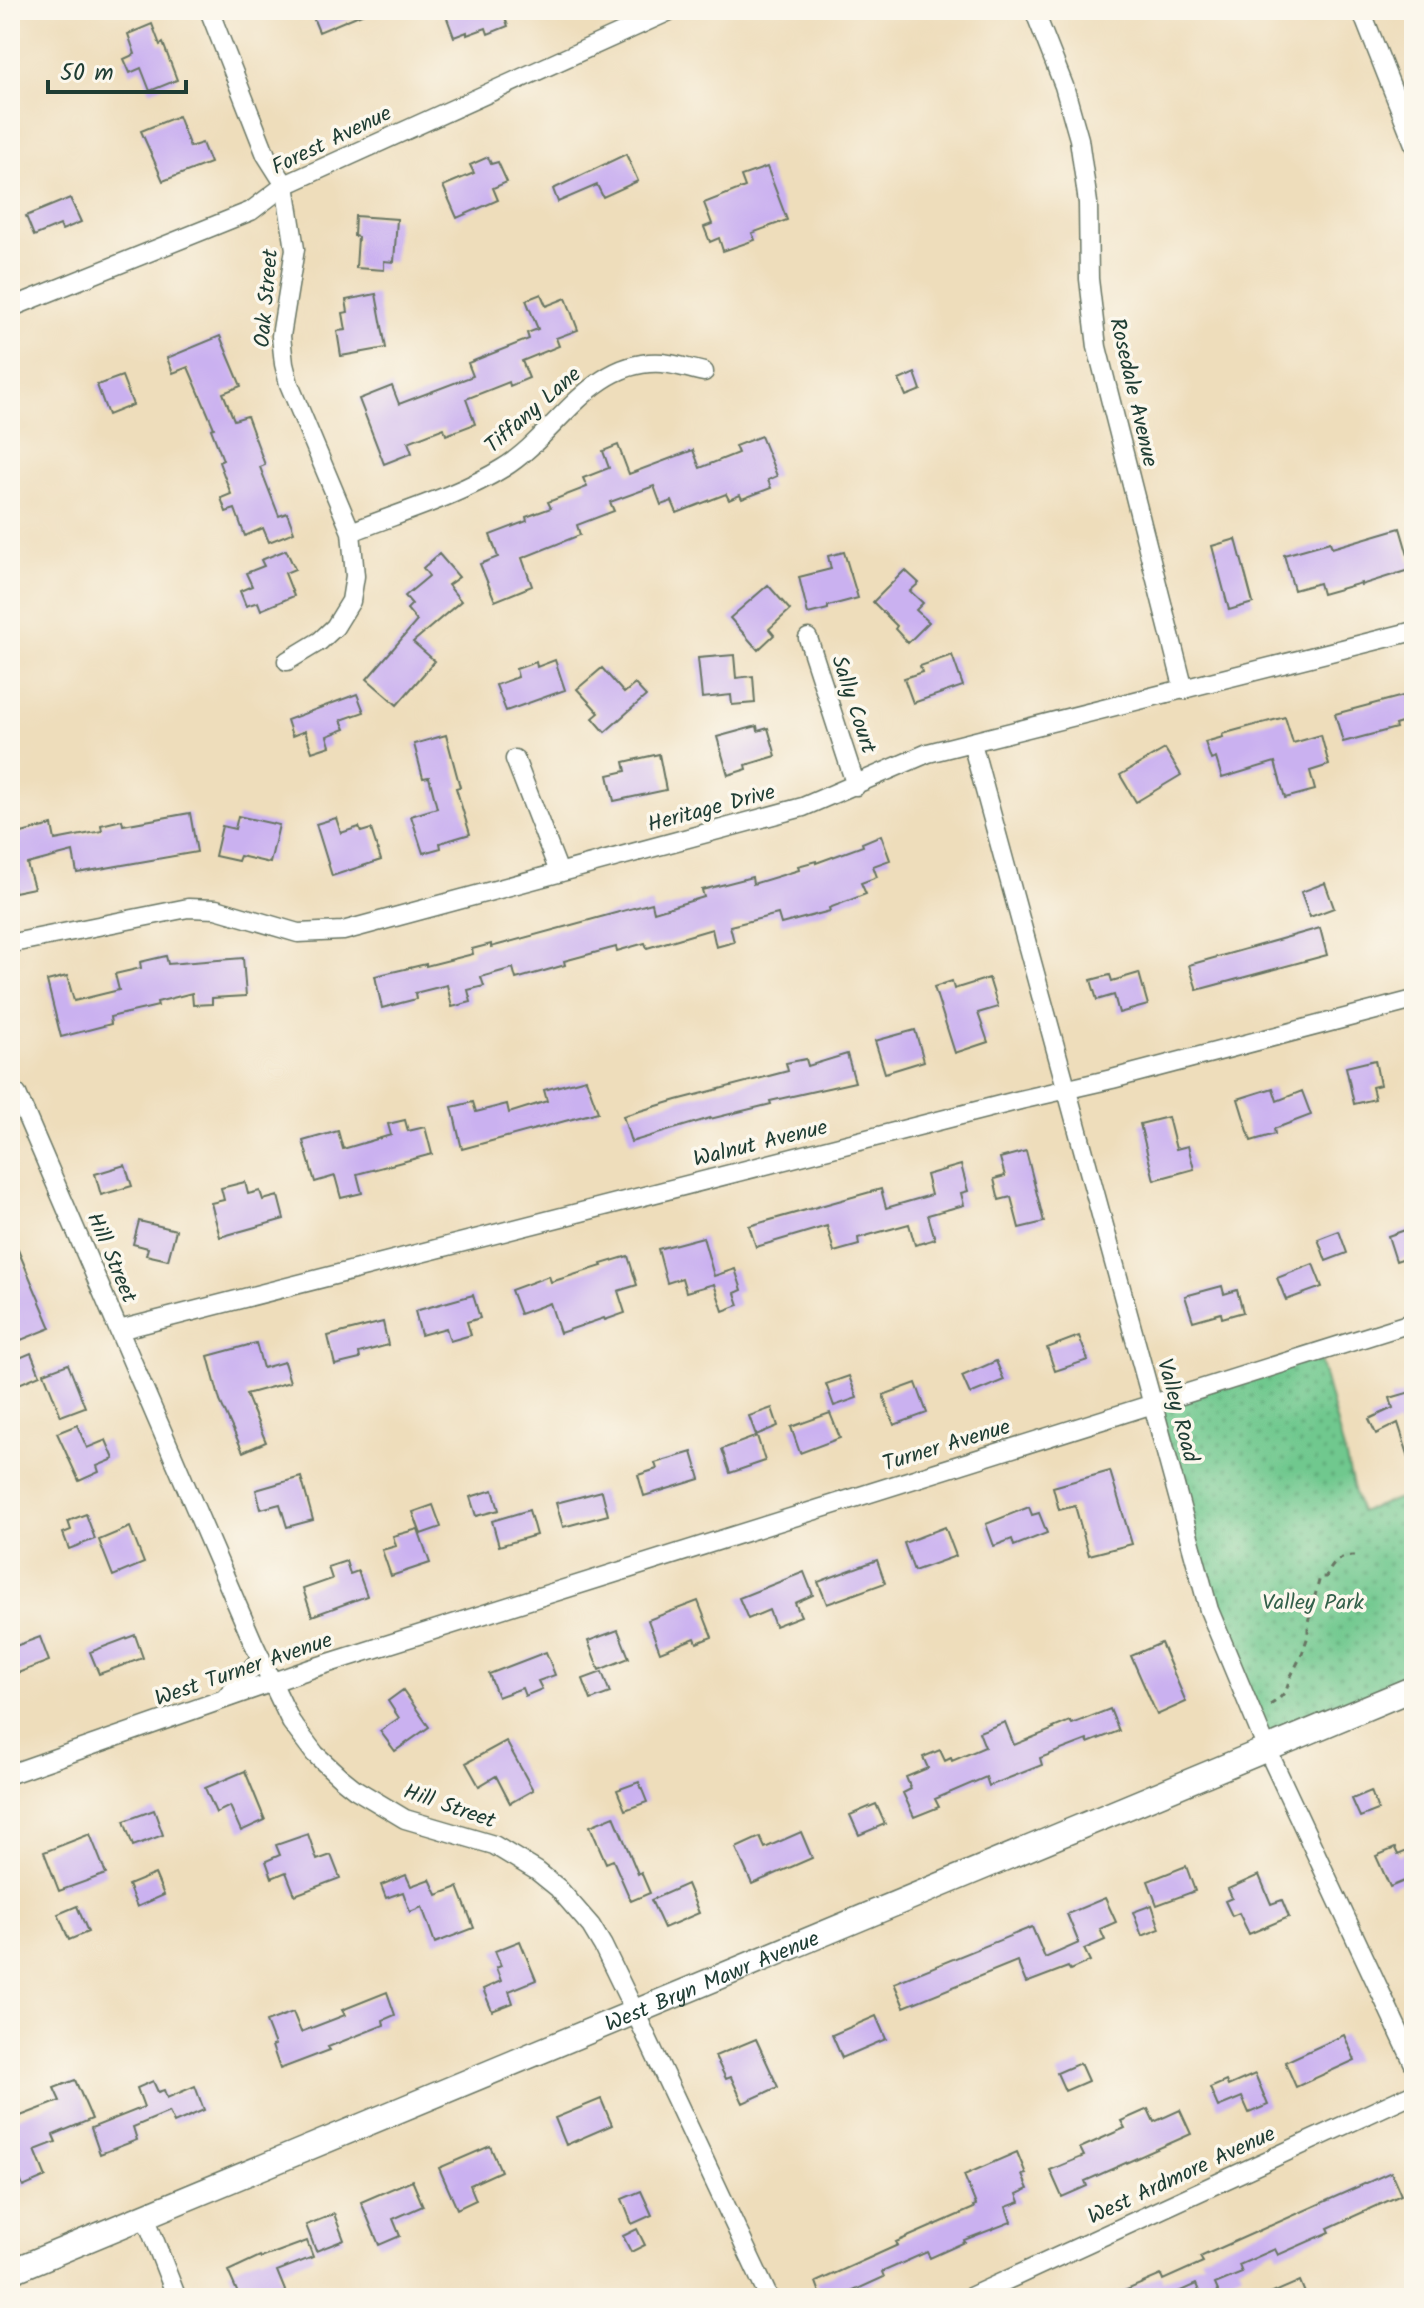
<svg xmlns="http://www.w3.org/2000/svg" width="1424" height="2308" font-family="Kalam,sans-serif">
<style>
.park{fill:url(#park-dots);stroke:#488261;stroke-width:2}
.building{fill:#cab1f0}
.lines{fill:none;stroke-linecap:round;stroke-linejoin:round}
.minor-casing{stroke:#677563;stroke-width:21}
.tertiary-casing{stroke:#677563;stroke-width:27}
.path{stroke:#677563;stroke-width:3;stroke-dasharray:6 6;stroke-linecap:butt}
.minor{stroke:#fff;stroke-width:18}
.tertiary{stroke:#fff;stroke-width:24}
.labels{text-anchor:middle;stroke-width:7;stroke-linejoin:round;paint-order:stroke}
.street-label{font-size:22px;fill:#1f3d34;stroke:#fbf7ec}
.park-label{font-size:22px;fill:#33604a;stroke:#fbf7ec}
</style>
<defs>
<pattern id="park-dots" width="8" height="8" patternUnits="userSpaceOnUse" patternTransform="scale(2)"><rect width="8" height="8" fill="#70c88e"/><path d="M2 2h.1M6 6h.1" fill="none" stroke="#5ba475" stroke-width="1.8" stroke-linecap="round"/></pattern>
</defs>
<rect width="100%" height="100%" fill="#fbf7ec"/>
<filter id="ink" filterUnits="userSpaceOnUse"><feTurbulence type="fractalNoise" baseFrequency=".0125" numOctaves="2"/><feDisplacementMap in="SourceGraphic" scale="16" xChannelSelector="R" yChannelSelector="G"/><feConvolveMatrix kernelMatrix="1 2 1 2 8 2 1 2 1" color-interpolation-filters="sRGB"/></filter>
<filter id="wash" filterUnits="userSpaceOnUse"><feTurbulence type="fractalNoise" baseFrequency=".006" numOctaves="4" result="noise"/><feDisplacementMap in="SourceGraphic" scale="32" xChannelSelector="R" yChannelSelector="G"/><feGaussianBlur stdDeviation="1.8" result="paint"/><feColorMatrix in="noise" values="0 0 0 0 0 0 0 0 0 0 0 0 0 0 0 0 0 1.4 0 .05"/><feComposite in="paint" operator="in"/></filter>
<g filter="url(#wash)">
<rect width="100%" height="100%" fill="#edb"/>
<path class="park" d="M1318,1352L1360,1512L1414,1493V1688L1267,1749L1246,1702L1152,1404Z"/>
<g id="blocks">
<path class="building" d="M310,10H371L319,32Z
M444,10H502L508,26L488,34L486,28L467,35V32L454,37Z
M152,24L160,45L163,43L177,80L150,91L141,68L130,73L124,59L135,54L128,34Z
M178,116L190,147L202,143L210,163L163,181L141,131Z
M626,154L638,181L603,197L597,185L558,202L553,189Z
M488,157L491,164L498,162L507,182L493,188L498,200L457,218L443,186L474,173L470,165Z
M767,167L787,220L752,233L755,240L723,251L719,238L710,242L704,227L712,224L704,203L745,187L741,176Z
M70,198L81,222L62,230L60,225L34,236L26,216Z
M355,216L397,219L394,262L384,261V270L356,268L358,237L354,236Z
M376,294L386,348L341,356L337,331L346,330L343,313L348,312L346,300Z
M541,294L546,306L566,298L578,330L556,338L559,346L522,361L529,378L510,386L509,382L466,399L475,424L446,435L444,428L408,442L412,453L384,464L359,399L392,386L399,404L473,376L468,363L529,339L527,333L538,329L526,300Z
M220,336L241,386L223,393L234,420L247,416L265,465L260,467L279,516L287,513L294,532L269,542L263,528L245,536L235,509L226,512L221,498L231,494L219,462L223,460L211,429L214,428L188,367L173,373L167,358Z
M915,373L921,390L906,396L899,380Z
M122,376L133,405L108,415L97,385Z
M761,436L777,476L768,480L771,488L742,499L740,495L729,500L726,494L677,513L672,501L661,505L654,486L610,502L614,511L577,525L580,535L522,558L532,586L495,601L480,564L498,557L490,535L527,521L526,517L551,508L548,502L587,487L583,478L609,468L603,451L618,445L629,474L693,450L700,468L738,453L735,446Z
M1400,528L1412,569L1361,585V583L1322,594L1319,583L1294,590L1284,555L1330,542L1332,548Z
M1236,539L1253,603L1229,610L1212,546Z
M286,550L295,569L285,573L294,596L261,610L258,602L246,606L240,591L252,586L246,573L264,566L261,560Z
M844,552L858,598L828,606V609L808,614L799,577L831,569L828,556Z
M439,554L459,577L448,585L461,601L413,642L435,661L397,705L367,679L417,621L407,609L412,604L405,596L429,576L423,568Z
M905,570L919,583L910,591L923,603L916,610L929,622L908,643L895,629L897,626L873,602Z
M768,585L790,610L769,629L774,635L758,650L730,618Z
M734,655L736,678L753,676L755,703L732,705L731,695L702,698L698,658Z
M952,655L963,686L913,703L904,678L922,672L920,666Z
M555,660L565,690L506,711L496,685L518,677L516,669L536,662L537,667Z
M602,668L624,693L635,684L646,696L605,732L593,718L599,713L577,689Z
M1414,693V719L1395,725L1396,728L1343,742L1335,714Z
M357,694L364,712L341,720L345,729L327,736L330,746L312,752L305,731L292,736L287,720Z
M1285,717L1293,743L1321,735L1329,765L1310,771L1315,790L1285,798L1275,762L1222,778L1216,758L1211,760L1205,742L1223,737L1222,734Z
M757,726L758,731L768,728L776,756L746,765L747,769L728,775L717,737Z
M446,735L460,787L456,788L470,834L440,843L441,848L423,853L411,816L437,808L429,777L423,778L414,744Z
M1165,749L1181,775L1136,802L1120,775Z
M659,754L666,790L614,801L608,775L626,771L624,762Z
M190,813L197,852L77,873L73,852L27,864L34,888L14,892L10,875V836L52,825L55,840L102,831L101,825L122,820L123,825Z
M238,816L279,825L270,863L240,856L238,861L215,856L222,826L235,829Z
M336,818L341,833L359,827L361,832L371,829L381,860L332,876L316,824Z
M881,835L890,860L873,866L877,877L861,883L866,894L829,908L830,911L781,924L778,914L730,926L734,942L716,947L712,929L647,948L645,943L617,951L616,947L564,961L565,965L516,979L513,968L481,977L484,986L468,990L471,1002L452,1007L447,985L415,993L416,999L382,1008L375,976L426,964V966L473,954L472,949L491,944V947L652,903L654,912L704,897L702,890L752,877L753,884L799,870L798,866L816,861V863L863,846L862,843Z
M1325,883L1334,908L1310,917L1301,892Z
M1320,928L1327,955L1197,990L1189,965Z
M166,956L168,964L243,958L246,996L212,998V1004L193,1005L192,993L157,1002L158,1006L110,1017L111,1024L61,1037L47,981L67,976L74,1001L119,990L115,974L141,968L140,962Z
M1139,973L1148,1005L1119,1013L1114,995L1097,1000L1091,980L1110,975L1112,981Z
M989,978L998,1007L978,1013L988,1042L955,1053L934,987L952,981L954,989Z
M915,1030L924,1061L885,1073L875,1041Z
M847,1054L855,1082L770,1101L771,1104L710,1119V1118L631,1142L623,1116L677,1100L788,1071L786,1063L806,1059L808,1066Z
M1375,1060L1380,1085L1372,1087L1375,1099L1354,1104L1346,1067Z
M586,1079L598,1112L462,1149L452,1107L473,1102L476,1112L507,1104L509,1113L547,1101L544,1090Z
M1273,1088L1277,1101L1302,1091L1311,1115L1274,1129L1275,1134L1251,1141L1238,1099Z
M1168,1117L1176,1149L1188,1146L1194,1169L1154,1180L1140,1124Z
M405,1120L408,1131L425,1127L432,1154L357,1174L362,1193L341,1198L335,1176L315,1182L303,1141L338,1131L343,1149L391,1135L388,1124Z
M1026,1151L1044,1222L1019,1228L1011,1197L999,1200L994,1179L1005,1176L1000,1158Z
M125,1165L132,1186L101,1195L95,1174Z
M961,1165L968,1191L961,1193L964,1205L928,1215L935,1239L915,1245L909,1224L858,1238L859,1245L834,1252L827,1226L756,1247L749,1226L881,1189L886,1208L931,1195L926,1175Z
M245,1182L248,1194L260,1191L263,1200L278,1196L284,1219L220,1237L211,1203L224,1200L221,1188Z
M139,1221L176,1230L168,1260L146,1255L148,1248L133,1244Z
M1414,1227V1255L1396,1261L1388,1236Z
M10,1231L51,1328L21,1340L10,1314Z
M1339,1231L1347,1253L1326,1261L1318,1239Z
M703,1237L714,1276L735,1269L742,1290L735,1293L739,1305L723,1311L714,1284L686,1292L682,1278L667,1283L658,1249Z
M628,1256L637,1285L618,1291L625,1313L605,1320L604,1318L560,1333L550,1303L520,1314L511,1290L549,1276L551,1282L602,1266L601,1264Z
M1313,1264L1322,1287L1286,1300L1277,1278Z
M1222,1286L1224,1294L1237,1290L1243,1312L1222,1318L1221,1313L1193,1321L1185,1296Z
M473,1295L480,1318L467,1322L471,1335L450,1341L446,1328L421,1335L415,1311Z
M383,1322L388,1345L359,1353L360,1359L335,1365L328,1336Z
M1079,1336L1088,1360L1055,1371L1047,1348Z
M256,1343L263,1368L284,1362L290,1382L246,1394L266,1442L243,1452L220,1401L208,1356Z
M31,1353L40,1375L19,1384L10,1362Z
M996,1361L1004,1380L970,1394L962,1376Z
M68,1364L85,1407L61,1416L44,1373Z
M849,1376L857,1398L834,1406L826,1384Z
M916,1383L927,1413L894,1425L883,1395Z
M1414,1391V1463L1411,1464L1398,1423L1376,1434L1369,1419L1393,1408L1390,1398Z
M772,1408L778,1426L756,1435L749,1416Z
M830,1413L840,1438L800,1453L791,1427Z
M77,1425L87,1448L106,1440L114,1459L97,1466L99,1472L79,1481L57,1433Z
M757,1436L765,1461L730,1473L722,1449Z
M692,1452L700,1479L644,1496L638,1475L657,1469L655,1463Z
M1110,1471L1132,1544L1089,1555L1075,1506L1059,1510L1053,1487Z
M301,1477L313,1520L287,1527L280,1504L261,1509L256,1490Z
M493,1490L499,1510L476,1516L470,1497Z
M602,1491L608,1515L563,1527L556,1503Z
M433,1505L441,1527L421,1534L413,1512Z
M1029,1507L1032,1515L1039,1513L1047,1533L1014,1546L1012,1539L994,1546L986,1524Z
M529,1510L536,1535L499,1546L492,1521Z
M86,1514L95,1539L69,1549L63,1533L71,1530L68,1521Z
M130,1527L144,1563L113,1576L99,1540Z
M945,1527L956,1556L914,1571L904,1543Z
M418,1529L430,1563L391,1576L382,1550L396,1546L393,1536Z
M877,1560L885,1583L827,1604L818,1582Z
M346,1561L350,1574L358,1571L367,1596L312,1616L303,1589L332,1579L328,1567Z
M804,1572L813,1595L795,1603L801,1616L775,1626L769,1610L748,1619L739,1598Z
M698,1601L712,1637L697,1643L695,1638L660,1652L648,1620Z
M618,1630L629,1658L599,1670L588,1641Z
M135,1635L143,1658L99,1674L90,1652Z
M40,1637L49,1661L10,1676V1648Z
M1161,1643L1186,1702L1157,1715L1131,1656Z
M546,1652L555,1675L538,1681L542,1689L525,1696L522,1688L498,1697L489,1674Z
M602,1672L610,1693L591,1700L583,1679Z
M403,1690L429,1727L395,1751L380,1731L399,1718L388,1701Z
M1110,1709L1119,1731L1088,1743L1087,1740L1040,1758L1042,1765L989,1786L986,1777L935,1799L939,1807L914,1817L903,1793L911,1789L906,1777L928,1768L923,1757L940,1750L945,1761L951,1758L952,1761L985,1747L979,1732L1005,1722L1014,1745L1054,1729L1053,1728L1070,1721L1072,1724Z
M506,1741L533,1790L510,1803L496,1776L479,1786L466,1763Z
M245,1771L265,1820L241,1831L230,1806L216,1813L205,1788Z
M639,1782L647,1802L625,1810L617,1790Z
M1371,1791L1378,1810L1360,1817L1352,1799Z
M876,1804L885,1824L859,1835L850,1815Z
M154,1810L163,1835L133,1846L124,1821Z
M614,1816L638,1874L641,1872L650,1893L631,1901L613,1860L606,1863L590,1826Z
M801,1832L812,1858L752,1884L736,1848L760,1837L765,1848Z
M90,1834L106,1874L59,1891L44,1852Z
M308,1834L317,1860L331,1855L340,1878L295,1895L286,1872L272,1878L266,1861L280,1855L276,1845Z
M1395,1848L1398,1855L1414,1848V1877L1390,1887L1376,1856Z
M1186,1866L1195,1891L1157,1905L1148,1881Z
M155,1874L164,1895L137,1907L128,1885Z
M406,1875L411,1886L430,1879L437,1895L458,1887L474,1928L435,1943L422,1907L410,1912L403,1892L386,1898L381,1885Z
M1259,1875L1271,1904L1282,1900L1289,1917L1249,1934L1239,1913L1232,1916L1225,1901L1232,1898L1228,1889Z
M687,1884L699,1913L664,1928L651,1900Z
M1105,1898L1116,1922L1100,1929L1105,1940L1084,1949L1090,1961L1070,1970L1068,1967L1026,1983L1017,1961L904,2007L894,1983L1032,1927L1045,1958L1079,1943L1067,1914Z
M1152,1905L1160,1929L1142,1936L1133,1912Z
M77,1906L88,1932L69,1940L58,1914Z
M520,1941L536,1980L509,1991L513,2003L492,2011L483,1989L501,1981L496,1968L501,1966L495,1951Z
M387,1992L395,2015L383,2020L384,2025L328,2047L330,2050L280,2069L272,2046L275,2045L266,2022L293,2012L301,2032L345,2015L342,2010Z
M876,2016L886,2039L842,2058L832,2035Z
M1344,2035L1355,2060L1296,2087L1285,2062Z
M756,2039L778,2087L743,2103L731,2077L726,2079L715,2056Z
M1080,2063L1088,2081L1065,2091L1057,2073Z
M1255,2074L1268,2105L1249,2113L1242,2097L1218,2107L1210,2088L1226,2081L1228,2086Z
M75,2080L92,2119L53,2135L56,2142L35,2150L46,2177L23,2187L10,2155V2120L60,2101L54,2088Z
M153,2081L158,2092L164,2090L167,2098L195,2086L204,2110L174,2123L169,2112L133,2127L137,2140L100,2154L91,2128L144,2107L137,2088Z
M601,2099L612,2125L566,2145L555,2118Z
M1148,2109L1154,2122L1180,2110L1191,2134L1085,2181L1087,2186L1062,2197L1050,2170L1084,2156L1080,2148L1125,2128L1121,2121Z
M490,2146L501,2171L470,2185L476,2200L457,2209L439,2168Z
M1017,2152L1026,2174L1022,2175L1028,2189L1017,2194L1020,2202L1006,2207L1011,2222L964,2240L965,2242L930,2258L927,2252L882,2272L884,2277L838,2298H822L816,2282L898,2245L896,2242L974,2208L973,2206L976,2205L964,2175Z
M1391,2172L1401,2195L1328,2228L1330,2232L1278,2255L1275,2249L1239,2265L1242,2273L1215,2284L1221,2298H1202L1196,2284L1165,2298H1108L1161,2275L1163,2280L1203,2262L1200,2257Z
M412,2180L423,2206L393,2219L400,2236L379,2245L361,2202Z
M641,2191L652,2215L632,2224L622,2199Z
M334,2214L344,2240L316,2251L306,2225Z
M637,2229L645,2245L631,2252L623,2236Z
M307,2241L313,2257L277,2271L288,2298H240L228,2271L260,2256L261,2258Z
M1300,2281L1307,2298H1261Z"/>
</g>
</g>
<g filter="url(#ink)">
<use href="#blocks" fill-opacity="0" stroke="#677563" stroke-width="2"/>
<g class="lines">
<g class="minor-casing">
<path id="minor" d="M209,10L266,155L285,185L295,249L281,336L284,364L289,384L351,532L355,576L351,601L335,627L320,641L287,661
M1034,10L1064,86L1079,139L1088,203L1089,279L1097,347L1184,690
M1361,10L1414,144
M10,308L251,211L285,185L672,10
M351,532C399,513 460,495 503,468C556,436 591,358 662,363C675,364 690,369 704,372
M808,638L856,786
M972,743L1209,1610L1267,1749L1414,2064
M515,759L559,872
M13,943L188,908L216,909L298,933L343,931L803,807L928,753L1414,631
M17,1094L253,1642L291,1722L315,1754L340,1777L355,1789L405,1819L494,1845L537,1871L558,1888L591,1926L603,1946L635,2012L769,2298
M119,1330L1020,1100L1112,1079L1414,1000
M224,1699L261,1658
M10,1774L313,1668L1414,1322
M145,2216L177,2298
M968,2298L1414,2093"/>
</g>
<g class="tertiary-casing">
<g id="tertiary">
<path id="s1" d="M10,2272L1414,1688"/>
</g>
</g>
<path class="path" d="M1270,1705L1279,1699L1286,1691L1291,1676L1302,1654L1308,1636V1622L1320,1577H1326C1333,1563 1339,1555 1356,1556"/>
<use href="#minor" class="minor"/>
<use href="#tertiary" class="tertiary"/>
</g>
</g>
<g class="labels">
<g class="street-label">
<text transform="translate(331 139) rotate(-26)" y="8">Forest Avenue</text>
<text transform="translate(265 298) rotate(-85)" y="8">Oak Street</text>
<text transform="translate(1135 392) rotate(77)" y="8">Rosedale Avenue</text>
<text transform="translate(532 409) rotate(-41)" y="8">Tiffany Lane</text>
<text transform="translate(855 704) rotate(72)" y="8">Sally Court</text>
<text transform="translate(711 807) rotate(-15)" y="8">Heritage Drive</text>
<text transform="translate(760 1142) rotate(-14)" y="8">Walnut Avenue</text>
<text transform="translate(113 1257) rotate(67)" y="8">Hill Street</text>
<text transform="translate(1179 1410) rotate(75)" y="8">Valley Road</text>
<text transform="translate(946 1444) rotate(-17)" y="8">Turner Avenue</text>
<text transform="translate(243 1668) rotate(-19)" y="8">West Turner Avenue</text>
<text transform="translate(450 1805) rotate(19)" y="8">Hill Street</text>
<text dy="8" stroke="none"><textPath href="#s1" startOffset="760">West Bryn Mawr Avenue</textPath></text>
<text transform="translate(1181 2174) rotate(-25)" y="8">West Ardmore Avenue</text>
</g>
<g class="park-label">
<text x="1313" y="1609">Valley Park</text>
</g>
</g>
<rect width="1424" height="2308" fill="none" stroke="#fbf7ec" stroke-width="40"/>
<path d="M48 80v12h138v-12" fill="none" stroke="#1f3d34" stroke-width="4"/>
<text x="60" y="80" font-size="24" fill="#1f3d34" stroke="#fbf7ec" stroke-width="6" paint-order="stroke">50 m</text>
</svg>
